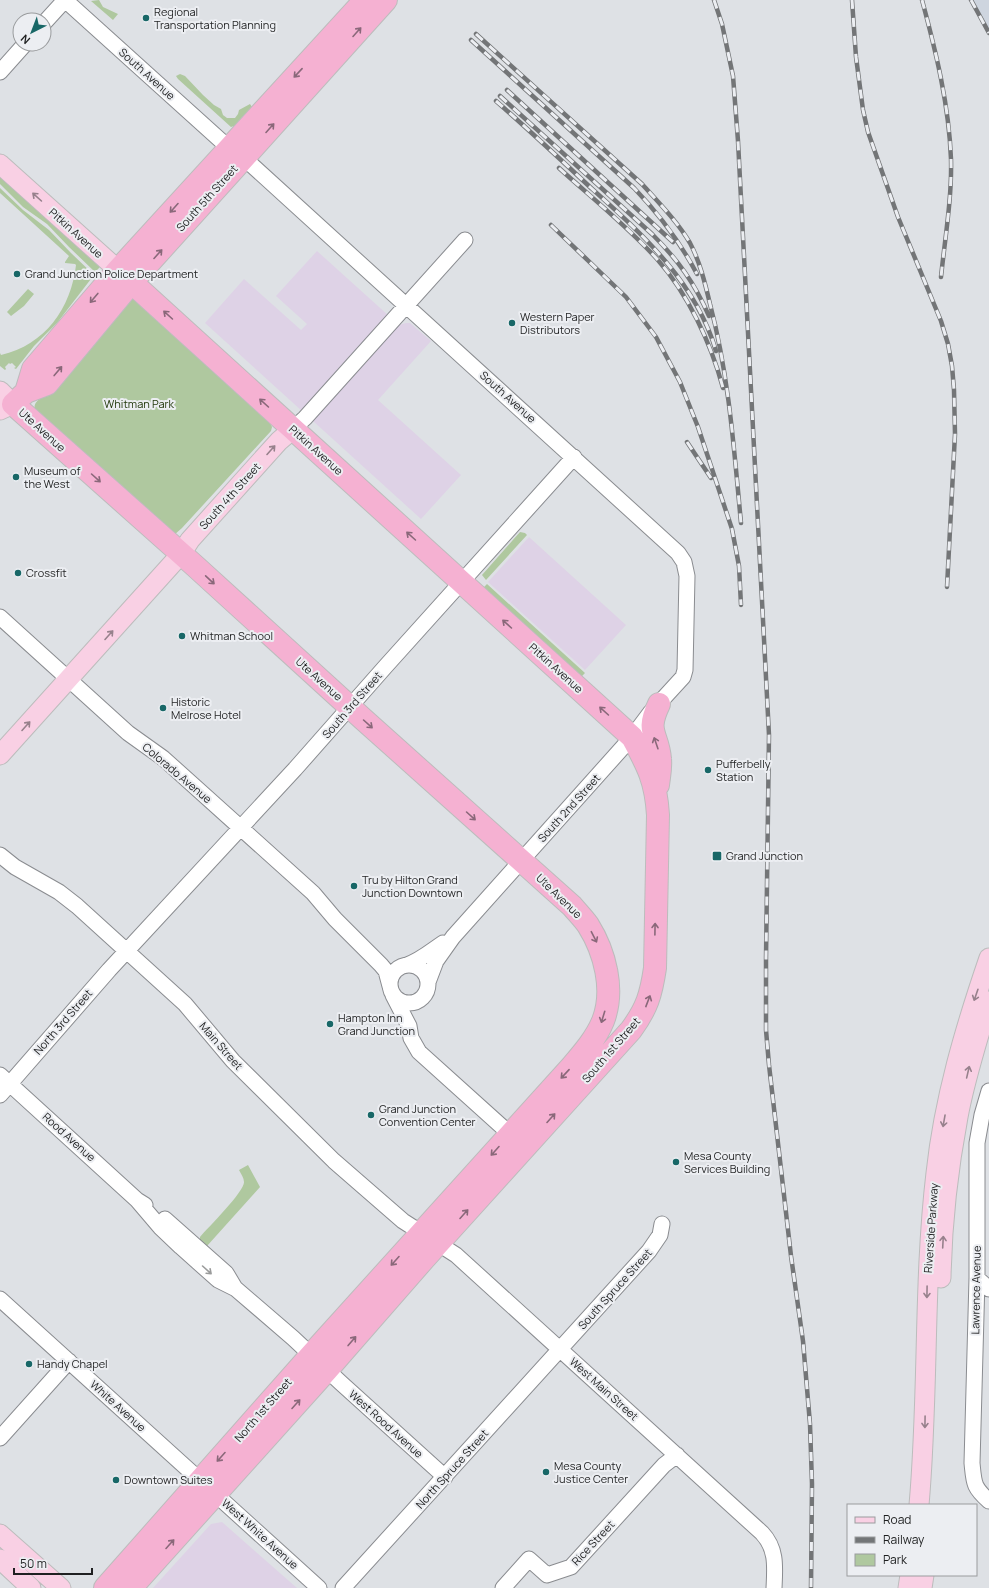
<svg xmlns="http://www.w3.org/2000/svg" width="989" height="1588" font-family="Manrope,sans-serif">
<style>
.commercial{fill:#ded2e6}
.built{fill:#ced5df}
.green{fill:#afc89f}
.lines{fill:none;stroke-linecap:round;stroke-linejoin:round}
.minor-casing{stroke:#8a8c90;stroke-width:17}
.major-casing{stroke:#bcbcbc;stroke-width:21}
.highway-casing{stroke:#bcbcbc;stroke-width:24}
.minor{stroke:#fff;stroke-width:15}
.major{stroke:#f9d0e4;stroke-width:19}
.highway{stroke:#f5b1d2;stroke-width:22}
.rail-casing{stroke:#737577;stroke-width:4.5}
.rail{stroke:#eceef2;stroke-width:3;stroke-dasharray:9;stroke-linecap:butt}
.oneway{stroke:#8a687a}
.oneway2{stroke:#97818c}
.oneway3{stroke:#9a9b9b}
.poi-dot{fill:#186767;stroke:#eceef2;stroke-width:1.5}
.labels{text-anchor:middle;stroke-width:4;stroke-linejoin:round;paint-order:stroke}
.poi-label{font-size:11px;fill:#1f2021;stroke:#eceef2;text-anchor:start}
.street-label{font-size:11px;fill:#1f2021;stroke:#eceef2}
.park-label{font-size:11px;fill:#22390b;stroke:#eceef2}
</style>
<rect width="100%" height="100%" fill="#dee1e5"/>
<path class="commercial" d="M317,251L399,325L406,323H410L431,341L378,400L461,475L421,519L205,323L244,279L301,330L307,324L276,296Z
M529,537L626,625L585,670L488,582Z
M222,1522L297,1588H153L211,1524Z"/>
<path class="built" d="M972,0H989V29Z"/>
<path class="green" d="M99,0L103,7L118,14L113,20L91,1Z
M180,74L185,76L203,95L214,105L221,109L223,115L227,118H235L238,114L239,110L250,104L252,107L234,126L231,127L178,79L176,76Z
M0,177L100,267L95,272L69,247L47,224L23,207L0,184Z
M0,188L23,210L49,230L71,253L94,275L57,323L34,346L16,369L14,368L16,367L12,363L10,364L9,363L5,367L6,369L5,370L0,366V353L1,355C45,345 71,308 76,265L75,264L65,263V262L69,256L0,193Z
M28,289L34,294L24,306L11,316L7,312Z
M131,299H136L269,420L272,427L271,431L182,528L174,535L35,412C33,403 37,400 45,396Z
M520,532L525,533L527,535L486,580L482,575Z
M487,584L585,673L580,678L482,589Z
M248,1165L260,1187L207,1246L200,1240V1237C208,1228 245,1191 244,1182C244,1178 241,1174 239,1170Z"/>
<g class="lines">
<g class="minor-casing">
<path id="minor" d="M65,0L229,148
M44,23L65,0
M0,72L25,44
M244,158L678,553L684,562L687,576L685,670L683,677L650,713L632,737L453,937L436,961L428,982
M293,429L305,418L465,240
M0,617L128,733L163,758L313,893L335,919L381,965L386,971L390,986
M0,855L15,867L59,892L77,906L185,1004L233,1061L334,1161L403,1221L456,1255L762,1533C777,1549 775,1567 774,1588
M407,965C421,960 431,951 443,943
M390 984a19 19 0 1 1 38 0a19 19 0 1 1-38 0Z
M393,995L409,1026L411,1038L419,1052L510,1134
M0,1075L137,1200L145,1205
M989,1091L982,1115L977,1143V1278L972,1463C974,1483 973,1487 989,1501
M0,1095L109,970L295,769L385,667L574,457
M137,1200L160,1227L181,1247L218,1280L236,1289L293,1338L341,1383L445,1477
M165,1219L226,1273L235,1288
M977,1278L989,1289
M0,1299L319,1588
M0,1438L69,1361
M343,1588L649,1251L660,1235L662,1224
M503,1588L529,1559L547,1575L571,1567L664,1465L677,1455"/>
</g>
<g class="major-casing">
<path id="major" d="M0,164L118,270
M0,391L13,404L0,410
M0,755L181,554L190,540L279,441L293,429
M941,1278C942,1224 948,1170 958,1117C965,1078 978,1039 989,1001
M919,1505C929,1394 923,1283 936,1173C944,1099 965,1028 989,958
M0,1534L61,1588
M0,1559L31,1588
M908,1588L910,1575
M922,1588L924,1575"/>
</g>
<g class="highway-casing">
<path id="highway" d="M118,270L632,737C648,766 656,781 658,815L655,968C651,995 647,1008 631,1030L424,1259L327,1370L131,1588
M26,392L33,369L118,270L365,0
M658,785C659,776 661,768 660,759C658,733 645,733 659,704
M105,1588L311,1355L572,1066C584,1052 596,1038 603,1021C615,990 605,952 588,925C583,918 577,912 572,906L363,719L195,566L13,404L26,392L47,384L131,283L386,0"/>
</g>
<use href="#minor" class="minor"/>
<use href="#major" class="major"/>
<use href="#highway" class="highway"/>
<g class="rail-casing">
<path id="rail" d="M714,0L722,24L733,76L738,141L769,735L766,958V1030L769,1065L791,1256L803,1341L810,1424L812,1484L811,1588
M852,0L856,57L863,110L868,132L898,217L941,321L948,344L952,366L954,390L955,434L947,587
M922,0C936,52 949,105 951,159C952,198 945,238 941,277
M971,0L989,33
M476,34L642,184C659,203 677,221 690,243C700,262 705,283 710,304C729,376 734,449 741,523
M471,40L634,188C659,214 680,242 697,274
M507,90L673,242
M500,96L652,234C678,260 694,282 709,316
M496,101C528,129 559,158 590,187C642,234 696,282 716,351
M559,168C592,198 627,226 657,259C688,294 711,343 723,388
M551,225L626,297L656,337L680,382L698,427L732,529L739,566L741,605
M687,442L711,478"/>
</g>
<use href="#rail" class="rail"/>
</g>
<defs><path id="oneway-shaft" d="M-6 0H5M1.5-3L5.5 0L1.5 3" fill="none" stroke-width="1.6" stroke-linecap="round" stroke-linejoin="round"/></defs>
<g class="oneway">
<use href="#oneway-shaft" transform="translate(357 32) rotate(-48)"/>
<use href="#oneway-shaft" transform="translate(298 73) rotate(133)"/>
<use href="#oneway-shaft" transform="translate(270 128) rotate(-48)"/>
<use href="#oneway-shaft" transform="translate(174 208) rotate(132)"/>
<use href="#oneway-shaft" transform="translate(158 254) rotate(-48)"/>
<use href="#oneway-shaft" transform="translate(94 298) rotate(130)"/>
<use href="#oneway-shaft" transform="translate(168 315) rotate(-138)"/>
<use href="#oneway-shaft" transform="translate(58 371) rotate(-50)"/>
<use href="#oneway-shaft" transform="translate(264 403) rotate(-138)"/>
<use href="#oneway-shaft" transform="translate(96 478) rotate(42)"/>
<use href="#oneway-shaft" transform="translate(411 536) rotate(-138)"/>
<use href="#oneway-shaft" transform="translate(210 580) rotate(43)"/>
<use href="#oneway-shaft" transform="translate(507 624) rotate(-138)"/>
<use href="#oneway-shaft" transform="translate(604 711) rotate(-138)"/>
<use href="#oneway-shaft" transform="translate(368 724) rotate(42)"/>
<use href="#oneway-shaft" transform="translate(656 743) rotate(-109)"/>
<use href="#oneway-shaft" transform="translate(471 816) rotate(42)"/>
<use href="#oneway-shaft" transform="translate(655 929) rotate(-89)"/>
<use href="#oneway-shaft" transform="translate(594 937) rotate(63)"/>
<use href="#oneway-shaft" transform="translate(648 1001) rotate(-69)"/>
<use href="#oneway-shaft" transform="translate(603 1017) rotate(107)"/>
<use href="#oneway-shaft" transform="translate(565 1074) rotate(133)"/>
<use href="#oneway-shaft" transform="translate(551 1118) rotate(-48)"/>
<use href="#oneway-shaft" transform="translate(495 1151) rotate(132)"/>
<use href="#oneway-shaft" transform="translate(464 1214) rotate(-48)"/>
<use href="#oneway-shaft" transform="translate(395 1261) rotate(132)"/>
<use href="#oneway-shaft" transform="translate(352 1341) rotate(-49)"/>
<use href="#oneway-shaft" transform="translate(296 1404) rotate(-48)"/>
<use href="#oneway-shaft" transform="translate(221 1457) rotate(132)"/>
<use href="#oneway-shaft" transform="translate(170 1544) rotate(-48)"/>
</g>
<g class="oneway2">
<use href="#oneway-shaft" transform="translate(37 197) rotate(-138)"/>
<use href="#oneway-shaft" transform="translate(271 450) rotate(-48)"/>
<use href="#oneway-shaft" transform="translate(109 635) rotate(-48)"/>
<use href="#oneway-shaft" transform="translate(26 726) rotate(-48)"/>
<use href="#oneway-shaft" transform="translate(976 995) rotate(109)"/>
<use href="#oneway-shaft" transform="translate(968 1072) rotate(-77)"/>
<use href="#oneway-shaft" transform="translate(944 1121) rotate(100)"/>
<use href="#oneway-shaft" transform="translate(943 1242) rotate(-87)"/>
<use href="#oneway-shaft" transform="translate(927 1292) rotate(91)"/>
<use href="#oneway-shaft" transform="translate(925 1422) rotate(91)"/>
</g>
<use class="oneway3" href="#oneway-shaft" transform="translate(207 1270) rotate(42)"/>
<g class="poi-dot">
<circle cx="146" cy="18" r="4"/>
<circle cx="17" cy="274" r="4"/>
<circle cx="512" cy="323" r="4"/>
<circle cx="16" cy="477" r="4"/>
<circle cx="18" cy="573" r="4"/>
<circle cx="182" cy="636" r="4"/>
<circle cx="163" cy="708" r="4"/>
<circle cx="708" cy="770" r="4"/>
<rect x="712" y="851" width="10" height="10" rx="2"/>
<circle cx="354" cy="886" r="4"/>
<circle cx="330" cy="1024" r="4"/>
<circle cx="371" cy="1115" r="4"/>
<circle cx="676" cy="1162" r="4"/>
<circle cx="29" cy="1364" r="4"/>
<circle cx="546" cy="1472" r="4"/>
<circle cx="116" cy="1480" r="4"/>
</g>
<g class="labels">
<g class="poi-label">
<text x="154" y="16">Regional<tspan x="154" dy="13">Transportation Planning</tspan></text>
<text x="25" y="278">Grand Junction Police Department</text>
<text x="520" y="321">Western Paper<tspan x="520" dy="13">Distributors</tspan></text>
<text x="24" y="475">Museum of<tspan x="24" dy="13">the West</tspan></text>
<text x="26" y="577">Crossfit</text>
<text x="190" y="640">Whitman School</text>
<text x="171" y="706">Historic<tspan x="171" dy="13">Melrose Hotel</tspan></text>
<text x="716" y="768">Pufferbelly<tspan x="716" dy="13">Station</tspan></text>
<text x="726" y="860">Grand Junction</text>
<text x="362" y="884">Tru by Hilton Grand<tspan x="362" dy="13">Junction Downtown</tspan></text>
<text x="338" y="1022">Hampton Inn<tspan x="338" dy="13">Grand Junction</tspan></text>
<text x="379" y="1113">Grand Junction<tspan x="379" dy="13">Convention Center</tspan></text>
<text x="684" y="1160">Mesa County<tspan x="684" dy="13">Services Building</tspan></text>
<text x="37" y="1368">Handy Chapel</text>
<text x="554" y="1470">Mesa County<tspan x="554" dy="13">Justice Center</tspan></text>
<text x="124" y="1484">Downtown Suites</text>
</g>
<g class="street-label">
<text transform="translate(147 74) rotate(42)" y="4">South Avenue</text>
<text transform="translate(207 198) rotate(-48)" y="4">South 5th Street</text>
<text transform="translate(76 233) rotate(42)" y="4">Pitkin Avenue</text>
<text transform="translate(508 397) rotate(42)" y="4">South Avenue</text>
<text transform="translate(42 430) rotate(42)" y="4">Ute Avenue</text>
<text transform="translate(316 450) rotate(42)" y="4">Pitkin Avenue</text>
<text transform="translate(230 496) rotate(-48)" y="4">South 4th Street</text>
<text transform="translate(556 668) rotate(42)" y="4">Pitkin Avenue</text>
<text transform="translate(319 679) rotate(42)" y="4">Ute Avenue</text>
<text transform="translate(352 705) rotate(-49)" y="4">South 3rd Street</text>
<text transform="translate(177 773) rotate(40)" y="4">Colorado Avenue</text>
<text transform="translate(569 808) rotate(-48)" y="4">South 2nd Street</text>
<text transform="translate(559 896) rotate(44)" y="4">Ute Avenue</text>
<text transform="translate(63 1022) rotate(-49)" y="4">North 3rd Street</text>
<text transform="translate(221 1046) rotate(49)" y="4">Main Street</text>
<text transform="translate(611 1050) rotate(-49)" y="4">South 1st Street</text>
<text transform="translate(69 1137) rotate(42)" y="4">Rood Avenue</text>
<text transform="translate(931 1228) rotate(-86)" y="4">Riverside Parkway</text>
<text transform="translate(615 1289) rotate(-48)" y="4">South Spruce Street</text>
<text transform="translate(976 1290) rotate(-89)" y="4">Lawrence Avenue</text>
<text transform="translate(604 1389) rotate(42)" y="4">West Main Street</text>
<text transform="translate(118 1406) rotate(42)" y="4">White Avenue</text>
<text transform="translate(263 1410) rotate(-49)" y="4">North 1st Street</text>
<text transform="translate(386 1424) rotate(42)" y="4">West Rood Avenue</text>
<text transform="translate(452 1469) rotate(-48)" y="4">North Spruce Street</text>
<text transform="translate(260 1534) rotate(42)" y="4">West White Avenue</text>
<text transform="translate(593 1543) rotate(-47)" y="4">Rice Street</text>
</g>
<g class="park-label">
<text x="139" y="408">Whitman Park</text>
</g>
</g>
<rect x="847" y="1504" width="130" height="72" fill="#eceef2" stroke="#9a9c9e"/>
<rect x="855" y="1517" width="20" height="6" fill="#f9d0e4" stroke="#9a9c9e"/>
<text x="883" y="1524" font-size="12" fill="#1f2021">Road</text>
<rect x="855" y="1537" width="20" height="6" fill="#737577" stroke="#9a9c9e"/>
<text x="883" y="1544" font-size="12" fill="#1f2021">Railway</text>
<rect x="855" y="1554" width="20" height="12" fill="#afc89f" stroke="#9a9c9e"/>
<text x="883" y="1564" font-size="12" fill="#1f2021">Park</text>
<g transform="translate(32 32) rotate(222)"><circle r="19" fill="#eceef2" stroke="#9a9c9e"/>
<path d="M0-3L7 15L0 10L-7 15Z" fill="#186767"/>
<text y="-6" font-size="11" font-weight="bold" text-anchor="middle" fill="#1f2021">N</text>
</g>
<path d="M14 1568v6h78v-6" fill="none" stroke="#1f2021" stroke-width="2"/>
<text x="20" y="1568" font-size="12" fill="#1f2021" stroke="#eceef2" stroke-width="3" paint-order="stroke">50 m</text>
</svg>
